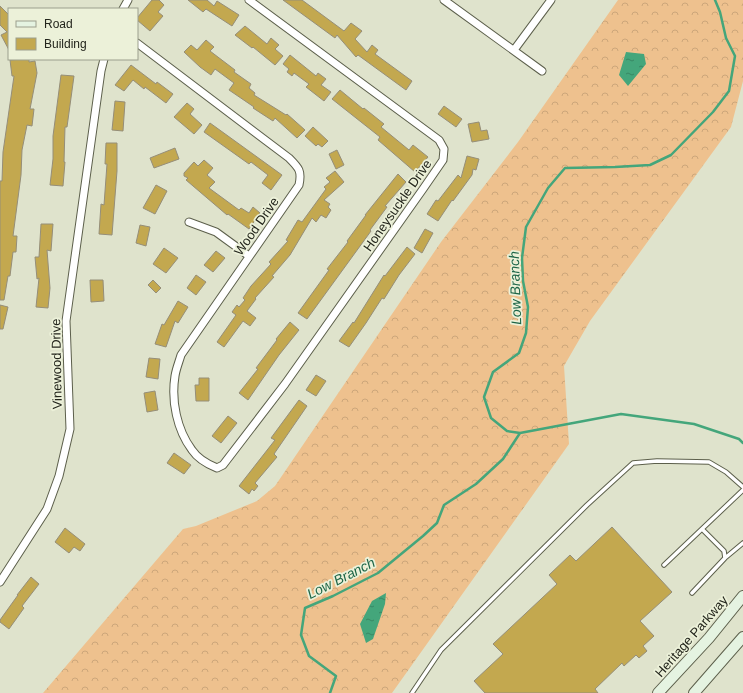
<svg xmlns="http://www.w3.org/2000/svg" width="743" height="693" font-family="Arial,sans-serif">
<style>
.forest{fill:url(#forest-crowns)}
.water{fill:url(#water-ripples)}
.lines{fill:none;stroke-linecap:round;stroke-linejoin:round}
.stream{stroke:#44a67b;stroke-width:2.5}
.building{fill:#c3a84f;stroke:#958e79}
.service-casing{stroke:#5c5f4b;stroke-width:5.5}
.minor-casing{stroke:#5c5f4b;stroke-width:9}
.secondary-casing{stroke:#5c5f4b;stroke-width:12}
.service{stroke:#fff;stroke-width:3.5}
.minor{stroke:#fff;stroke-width:7}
.secondary{stroke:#e5f3e1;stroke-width:10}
.labels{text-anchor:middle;stroke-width:3.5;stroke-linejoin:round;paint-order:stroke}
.street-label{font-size:13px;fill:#23251c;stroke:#ecf1d9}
.water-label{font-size:14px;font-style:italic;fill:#1e6648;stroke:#ecf1d9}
</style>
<defs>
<pattern id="forest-crowns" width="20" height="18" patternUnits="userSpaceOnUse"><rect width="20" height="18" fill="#eec18e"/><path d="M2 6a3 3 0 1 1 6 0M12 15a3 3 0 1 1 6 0" fill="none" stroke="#cca67a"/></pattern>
<pattern id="water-ripples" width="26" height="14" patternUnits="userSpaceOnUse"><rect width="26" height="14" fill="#44a67b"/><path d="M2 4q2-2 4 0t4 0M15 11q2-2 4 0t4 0" fill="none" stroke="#388764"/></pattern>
</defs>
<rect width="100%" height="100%" fill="#dfe3cc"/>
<path class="forest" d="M618,0H743V81L731,127L590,321L564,366L569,444L392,693H43L183,529L196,526L257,501L275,486L441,242L518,142Z"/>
<path class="water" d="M626,52L644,54L646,64L628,86L619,75Z
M386,593L385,604L373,639L366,643L360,624L372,601Z"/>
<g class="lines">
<path class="stream" d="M520,433L621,414L694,424L739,439L743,443
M330,693L336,676L309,656L301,635L305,608L333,596L378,573L423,536L437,523L444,505L476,484L503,459L520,433L507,431L491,418L484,397L493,372L519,353L526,333L528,307L523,281L522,258L526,227L548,188L565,168L615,167L650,165L671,155L713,112L729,91L735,56L726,38L720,12L715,0"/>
</g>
<path class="building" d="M152,0H159L164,5L158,12L163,16L150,31L137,20V18Z
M188,0H207L214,6L217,1L239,15L232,26L206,9L203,12Z
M283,0H302L344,31L351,23L362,31L355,39L367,52L372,45L378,50L375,54L412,81L406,90L358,55L356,57L337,35L335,38Z
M0,6L9,15V50L1,35L7,32L0,25Z
M245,26L267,44L271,38L279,45L275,49L283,56L275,65L253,47L252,48L235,35Z
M206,40L214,47L210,51L235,70L234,72L251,84L249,88L255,93L254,95L286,115L287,114L305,130L297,138L275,118L273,121L253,108L254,107L229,90L234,83L215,69L211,75L200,67L184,52L191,45L197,50Z
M290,55L316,76L318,73L326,79L321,85L331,92L324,101L306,87L309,84L294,73L292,76L287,72L289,69L283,64Z
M22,59H29V62L35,61L37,73L30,109H34L32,126L27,125L22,150L21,175L13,236H17L16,252H13L10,276H8L4,300H0V181H2L3,152L14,76H12L10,60Z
M131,65L156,84L157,82L173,94L166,103L145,87L144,89L133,80L124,91L115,85Z
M61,75L74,76L67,127H65L64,162H65L63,186L50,185L53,159V136Z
M340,90L363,109L364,108L384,124L381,127L409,150L413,145L428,157L415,172L378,140L380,137L332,99Z
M115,101L125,102L123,131L112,130Z
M187,103L194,109L190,114L202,125L194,134L174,117Z
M444,106L462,119L456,127L438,114Z
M479,122L481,131L487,130L489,139L472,142L468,124Z
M210,123L282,175L271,190L262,183L268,175L251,162L249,164L204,132Z
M313,127L328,141L322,147L318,144L316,146L305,136Z
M106,143H117V171L112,235L99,234L101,204L104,205L107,164H105Z
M175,148L179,159L154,168L150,158Z
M337,150L344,165L336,169L329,154Z
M467,156L479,159L476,170L473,169L472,175L453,201L452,200L438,221L427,214L436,200L438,201L458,175L461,178Z
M204,160L213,168L207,175L215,182L209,188L239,210L241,208L249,213L253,207L260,213L249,229L228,214L227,215L186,180L188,178L184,176V173L194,162L198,166Z
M335,171L344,182L324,200L330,204L328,207L331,210L326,218L321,215L316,222L312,218L290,255L272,276L274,277L255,298L256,299L247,311L256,318L250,326L243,321L224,347L217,342L236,315L232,312L237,305L239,307L245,300L243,298L251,286L271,264L269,262L288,241L286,240L298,220L302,222L326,189L324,187L330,182L326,178Z
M398,174L406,182L385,206L387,207L370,230L371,231L307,319L298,313L329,270L327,269L348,242L347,241L366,215H365Z
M156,185L167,191L155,214L143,208Z
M41,224H53L51,251L47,250L50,288L48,308L36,307L39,278L37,279L35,257H39Z
M140,225L150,227L146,246L136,243Z
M425,229L433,233L422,253L414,248Z
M407,247L415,254L399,275L384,299L382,298L366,323L349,347L339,341L353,322L354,323L384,275L385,276Z
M164,248L178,258L166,273L153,264Z
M216,251L225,258L213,272L204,265Z
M196,275L206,282L196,295L187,288Z
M90,280H103L104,301L91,302Z
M153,280L161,288L156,293L148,285Z
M178,301L188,307L178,323L175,321L166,347L155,344L162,324L164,325Z
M0,305L8,307L3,329H0Z
M290,322L299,330L279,355L248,400L239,393L258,369L256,368L277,340L276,339Z
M149,358L160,359L158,379L146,377Z
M316,375L326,381L316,396L306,390Z
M199,378H209V401H196L195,385H199Z
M155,391L158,410L147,412L144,393Z
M299,400L307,406L274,454L277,457L255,483L258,486L254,491L252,489L249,494L239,486L275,440L271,438Z
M228,416L237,423L221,443L212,436Z
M174,453L191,465L184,474L167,463Z
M612,527L672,592L640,621L654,636L643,646L647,651L639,658L636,655L624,666L622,663L595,689L598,693H485L474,681L503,654L493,644L557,584L549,575L570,555L576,561Z
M65,528L85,544L80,551L74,547L69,553L55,542Z
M31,577L39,584L22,606L24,608L9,629L0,622V620L18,595H17Z"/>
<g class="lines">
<g class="service-casing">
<path id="service" d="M725,558L743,543
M664,565L743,490
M692,593L725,558L724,551L702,529
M412,693L441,650L587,505L633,463L657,461L709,462L726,472L743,487"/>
</g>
<g class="minor-casing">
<path id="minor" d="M444,0L542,71
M123,9L128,0
M137,43L289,158C299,168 302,171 299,185L181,355C179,362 176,369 175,376C171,401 177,430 192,450C198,459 207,464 217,468L223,465L285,384L423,189L443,160L444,149L439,140L249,0
M514,50L551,0
M189,222L216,232L249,256
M0,582L47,509L59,476L70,429L66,321L101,71L104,59"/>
</g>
<g class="secondary-casing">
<path id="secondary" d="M658,693L709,638L743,596
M694,693L743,637"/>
</g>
<use href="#service" class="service"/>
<use href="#minor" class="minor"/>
<use href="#secondary" class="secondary"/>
</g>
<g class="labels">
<g class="street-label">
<text transform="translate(397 205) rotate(-55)" y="5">Honeysuckle Drive</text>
<text transform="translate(256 226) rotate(-55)" y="5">Wood Drive</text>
<text transform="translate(56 364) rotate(-91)" y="5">Vinewood Drive</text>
<text transform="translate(691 636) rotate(-49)" y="5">Heritage Parkway</text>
</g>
<g class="water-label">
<text transform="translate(515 288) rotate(-92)" y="5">Low Branch</text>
<text transform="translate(341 578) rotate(-27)" y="5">Low Branch</text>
</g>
</g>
<rect x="8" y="8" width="130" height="52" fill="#ecf1d9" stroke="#9c9f8d"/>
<rect x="16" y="21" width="20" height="6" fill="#e5f3e1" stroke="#9c9f8d"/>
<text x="44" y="28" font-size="12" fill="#23251c">Road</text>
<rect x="16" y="38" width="20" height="12" fill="#c3a84f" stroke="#9c9f8d"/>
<text x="44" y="48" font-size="12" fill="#23251c">Building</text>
</svg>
